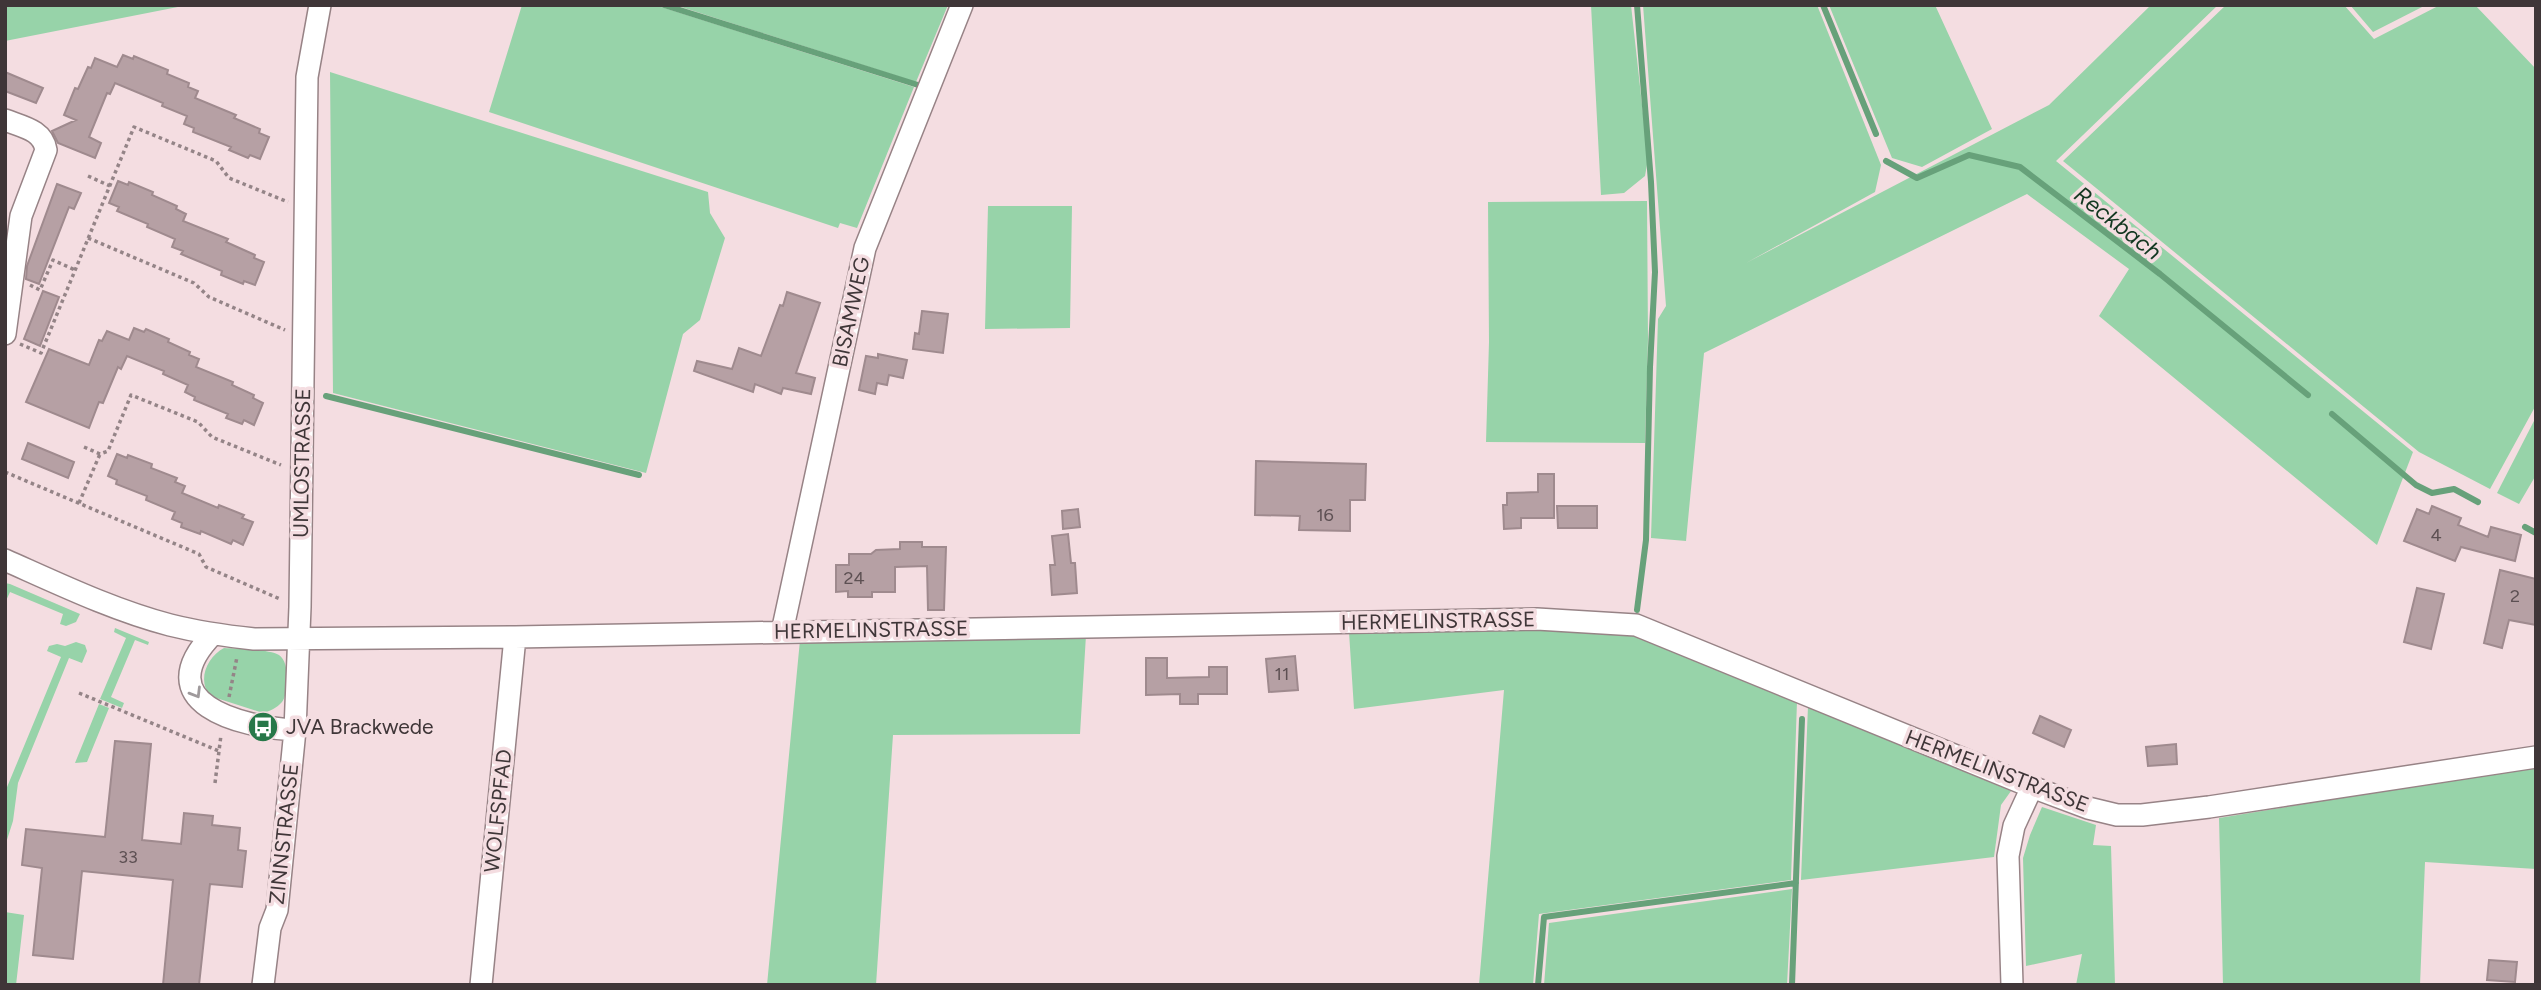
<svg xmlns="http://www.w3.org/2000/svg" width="2541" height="990" font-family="Figtree,sans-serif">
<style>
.green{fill:#97d3a9}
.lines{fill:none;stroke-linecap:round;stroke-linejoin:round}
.stream{stroke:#67a17a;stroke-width:6}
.building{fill:#b6a0a4;stroke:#9f8a8e;stroke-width:2}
.minor-casing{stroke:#978386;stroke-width:24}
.path{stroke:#948487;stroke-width:3.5;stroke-dasharray:3.5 3.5;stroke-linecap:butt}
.minor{stroke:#fff;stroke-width:21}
.oneway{stroke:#9f9a9c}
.labels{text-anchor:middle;stroke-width:7;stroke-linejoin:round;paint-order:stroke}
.number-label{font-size:18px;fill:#5d5053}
.street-label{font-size:21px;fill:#3f3638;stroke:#f4dde1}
.poi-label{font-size:21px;fill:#3f3638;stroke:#f4dde1;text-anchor:start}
.water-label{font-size:23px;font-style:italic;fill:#133821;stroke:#f4dde1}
</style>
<rect width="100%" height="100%" fill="#f4dde1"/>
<path class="green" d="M5,5H188L5,41Z
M522,5H655L914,87L857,228L840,223L838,228L489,112Z
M675,5H948L916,82Z
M1591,5H1631L1648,159L1645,176L1624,193L1601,195Z
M1643,5H1817L1881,165L1875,192L1746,263L2049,105L2151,5H2218L2056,161L2413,452L2377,545L2099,316L2129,269L2027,194L1704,353L1686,541L1651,538L1658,319L1666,306Z
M1829,5H1935L1992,129L1922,167L1892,158Z
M2226,5H2344L2374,39L2440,5H2475L2536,69V405L2490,489L2419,452L2063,161Z
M2350,5H2426L2373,32Z
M330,72L708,192L710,213L725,238L700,320L683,334L646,473L333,393Z
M1647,201L1648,339L1645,443L1486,442L1489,342L1488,202Z
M988,206H1072L1070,328L985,329Z
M2536,417V475L2519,504L2497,493Z
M5,583L10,584L80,614L76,622L66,626L60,624L63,614L10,592L5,603Z
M115,628L149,642L148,645L135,640L111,697L124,703L122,708L100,699L126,638L114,632Z
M1509,629L1625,632L1797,701L1791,880L1539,914L1533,985H1479L1504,690L1354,709L1349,632Z
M1086,635L1080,734L893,735L876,985H767L800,640Z
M76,642L85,645L87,651L82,663L69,658L18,783L13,821L5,846V792L61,657L47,651L49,646L57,644L65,646Z
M224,648C237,649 269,649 279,655C290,662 289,693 282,702C277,708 270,711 263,713L210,696C197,680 207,657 224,648Z
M99,704L109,708L87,762L75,763Z
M1808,706L2011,791L2001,805L1994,857L1801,880Z
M2536,766V869L2425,862L2420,985H2223L2219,818Z
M2042,807L2096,825L2093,845L2111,846L2115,985H2076L2082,954L2026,966L2023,858L2030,835Z
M1792,889L1787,985H1544L1549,923Z
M5,912L24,915L16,985H5Z"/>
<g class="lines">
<path class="stream" d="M664,5L918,85
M1637,5L1651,182L1655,272L1650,367L1646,540L1637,610
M1823,5L1876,134
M1886,161L1917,178L1969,155L2020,167L2160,274L2308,395
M326,396L639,475
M2332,414L2416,485L2432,493L2454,489L2478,502
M2525,527L2536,533
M1538,985L1544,917L1796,883
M1792,985L1802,719"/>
</g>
<path class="building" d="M123,55L133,59L134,56L168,70L167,74L189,83L188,87L198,91L195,98L236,115L234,118L260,129L259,133L269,137L260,159L250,155L248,158L229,150L231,147L193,132L194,128L184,124L187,116L162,106L163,103L115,83L110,94L107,93L89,137L101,143L95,158L58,143L52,131L76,120L64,115L75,88L78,89L88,67L91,68L95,58L117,67Z
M5,72L43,88L36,103L5,91Z
M118,181L128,185L129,182L153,192L152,195L177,206L176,209L186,214L183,221L228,239L226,242L255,255L254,258L264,262L255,285L244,281L243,284L221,275L222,271L181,254L183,251L172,247L175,239L147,227L148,224L117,211L119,207L109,203Z
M57,184L81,193L74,209L69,207L39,284L26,279L27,266Z
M43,291L59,297L40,346L24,339Z
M787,292L820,303L796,373L815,378L811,394L783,388L781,394L755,384L753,392L694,371L697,361L732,369L739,348L761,356L780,305L783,306Z
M922,311L948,314L943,353L913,349L915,333L919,334Z
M134,328L144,332L146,329L169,339L168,342L190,352L189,355L199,359L196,367L233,382L232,385L254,395L253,398L263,403L254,425L244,420L242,424L226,418L228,414L194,400L195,397L185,392L188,385L163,374L164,371L127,356L121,369L118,367L103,403L99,402L89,428L26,402L49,349L89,365L99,340L102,341L107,331L129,340Z
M878,354L907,360L903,378L889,375L887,385L877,383L875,394L859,390L866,356L878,358Z
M28,443L74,462L68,478L22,459Z
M117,454L127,458L128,455L152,464L151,468L177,478L175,482L185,486L182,493L218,508L219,505L244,515L242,518L253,522L243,545L233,540L231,544L201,531L200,534L181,527L182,523L172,519L175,512L146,500L147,496L116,484L117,480L108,476Z
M1256,461L1366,464L1365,500H1350V531L1299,530L1300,516L1255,515Z
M1538,474H1554V518H1521V528L1504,529L1503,505H1507V493L1538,492Z
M1557,506H1597V528H1558Z
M2432,506L2461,518L2458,525L2488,537L2491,527L2521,535L2515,561L2461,547L2455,561L2404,541L2417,509L2429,514Z
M1078,509L1080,527L1063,529L1062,511Z
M1068,534L1071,563H1075L1077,593L1052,595L1050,565H1055L1052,536Z
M900,542H922V547H946L944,610H928L927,566L895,567V592H872V597H848V591L836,592V565H849V554H871L876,550L900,549Z
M2500,570L2536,579V625L2509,620L2502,648L2484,643Z
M2417,588L2444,594L2431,649L2404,642Z
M1295,656L1298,690L1269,692L1266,659Z
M1146,658H1167V678L1209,677V667H1227V694H1198V704H1180V694L1146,695Z
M2040,716L2071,730L2064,747L2033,733Z
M115,741L151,744L142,840L181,844L184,813L213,816L212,825L240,828L238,850L246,851L242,887L210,884L199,985H163L173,880L82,871L73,959L33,955L42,868L22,865L26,829L105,837Z
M2176,744L2177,764L2148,766L2146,747Z
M2489,960L2517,962L2515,982L2487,980Z"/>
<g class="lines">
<g class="minor-casing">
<path id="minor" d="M5,120C23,127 43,130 46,150L21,216L5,334
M5,560C59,584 113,610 170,625C198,632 226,636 254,639L515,637L1537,619L1636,625L2032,787L2088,808L2117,815H2142L2209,807L2536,757
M782,632L865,248L962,5
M213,634C146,703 240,727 295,730
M263,985L270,928L277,910L295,730L300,607L307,77L320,5
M481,985L515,637
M2012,985L2008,856L2014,826L2032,787"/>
</g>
<path class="path" d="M88,176L110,186
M88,238L194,283L209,297L285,330
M30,285L40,290L53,260L75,270
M20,344L41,353L134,127L216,161L229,178L288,202
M84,447L100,454L108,451L131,395L198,422L212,437L281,465
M5,472L199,554L206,567L280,599
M79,503L100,454
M79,693L219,751
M229,697L237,657
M215,783L221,735"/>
<use href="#minor" class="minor"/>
</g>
<defs><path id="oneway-chevron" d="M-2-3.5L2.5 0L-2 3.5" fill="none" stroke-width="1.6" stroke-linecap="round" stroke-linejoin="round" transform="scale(1.75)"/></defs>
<use class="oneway" href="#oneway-chevron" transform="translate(196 693) rotate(59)"/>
<defs>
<g id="bus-disc" transform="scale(1.575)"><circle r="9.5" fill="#277849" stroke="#f4dde1"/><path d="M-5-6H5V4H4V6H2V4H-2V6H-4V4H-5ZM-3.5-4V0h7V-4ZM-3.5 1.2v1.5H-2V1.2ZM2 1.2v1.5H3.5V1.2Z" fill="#fff"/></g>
</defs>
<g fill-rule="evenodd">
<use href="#bus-disc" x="263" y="727"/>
</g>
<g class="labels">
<g class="number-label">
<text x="1325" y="521">16</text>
<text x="2436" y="541">4</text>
<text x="854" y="584">24</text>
<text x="2515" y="602">2</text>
<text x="1282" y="680">11</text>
<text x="128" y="863">33</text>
</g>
<g class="street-label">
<text transform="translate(851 312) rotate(-78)" y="7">BISAMWEG</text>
<text transform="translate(302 463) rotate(-89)" y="7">UMLOSTRASSE</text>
<text transform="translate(1438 621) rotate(-1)" y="7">HERMELINSTRASSE</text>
<text transform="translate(871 630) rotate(-1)" y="7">HERMELINSTRASSE</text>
<text transform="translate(1997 771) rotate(21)" y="7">HERMELINSTRASSE</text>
<text transform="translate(498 811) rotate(-84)" y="7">WOLFSPFAD</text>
<text transform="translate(284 834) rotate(-84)" y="7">ZINNSTRASSE</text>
</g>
<g class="poi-label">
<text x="286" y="734">JVA Brackwede</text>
</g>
<g class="water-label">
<text transform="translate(2118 223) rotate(38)" y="8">Reckbach</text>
</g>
</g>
<rect width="2541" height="990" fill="none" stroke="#3f3638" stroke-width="14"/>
</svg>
